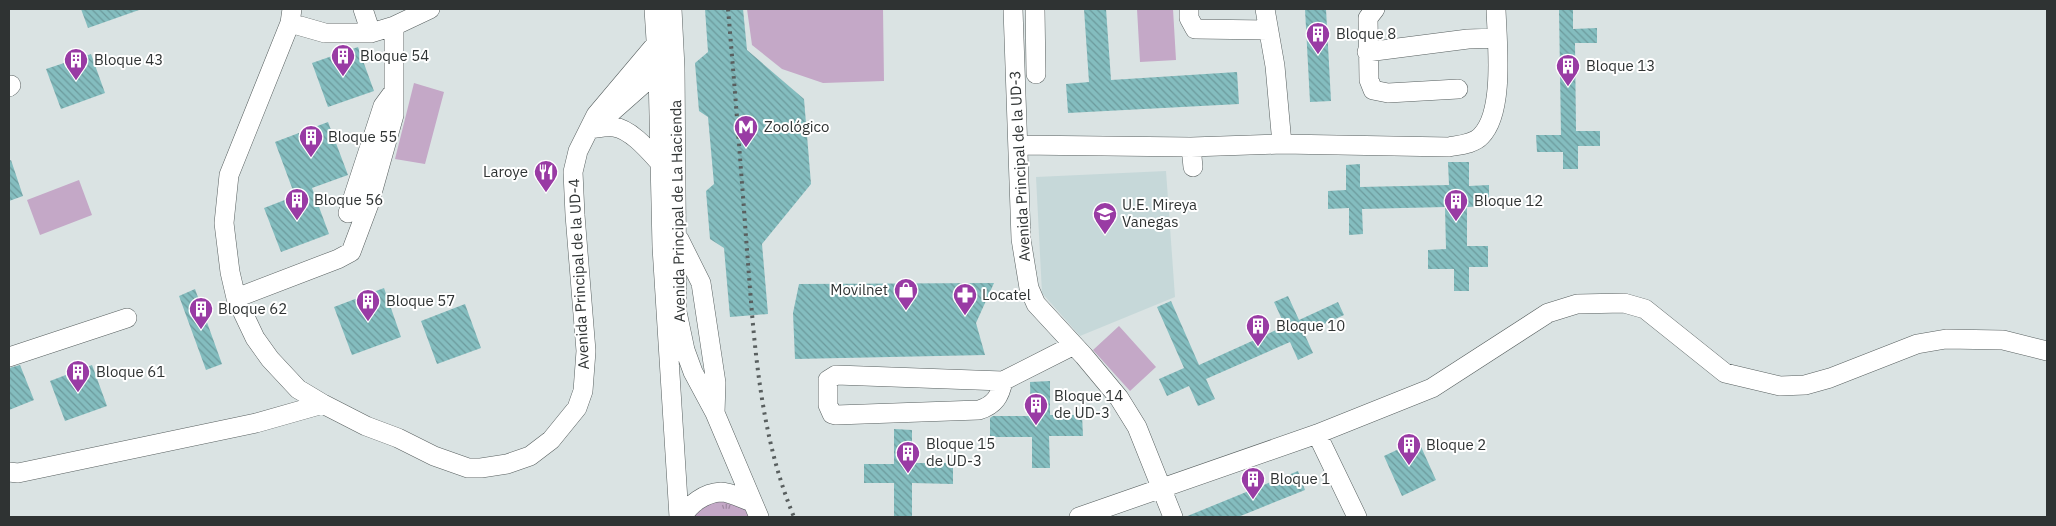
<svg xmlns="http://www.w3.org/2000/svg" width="2056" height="526" font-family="'IBM Plex Sans',sans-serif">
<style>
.built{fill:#c6d8d9}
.green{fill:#c4a8c7}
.park{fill:url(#park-tufts)}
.building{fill:url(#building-back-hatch)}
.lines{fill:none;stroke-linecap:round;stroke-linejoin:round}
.minor-casing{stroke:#575f5f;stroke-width:20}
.minor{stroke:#fff;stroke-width:19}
.rail{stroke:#595f5f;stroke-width:4;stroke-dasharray:2.5 5;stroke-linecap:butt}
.labels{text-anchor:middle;stroke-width:4;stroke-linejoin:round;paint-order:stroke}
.poi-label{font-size:15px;fill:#2f3333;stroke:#fff;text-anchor:start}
.street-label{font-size:15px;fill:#2f3333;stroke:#fff}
</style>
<defs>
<pattern id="park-tufts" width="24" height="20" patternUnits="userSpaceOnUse" patternTransform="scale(1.25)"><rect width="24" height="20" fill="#c4a8c7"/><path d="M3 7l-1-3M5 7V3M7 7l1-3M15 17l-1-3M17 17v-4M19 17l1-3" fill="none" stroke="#a089a2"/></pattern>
<pattern id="building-back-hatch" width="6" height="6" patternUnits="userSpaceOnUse" patternTransform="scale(1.25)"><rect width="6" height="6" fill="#84bdbf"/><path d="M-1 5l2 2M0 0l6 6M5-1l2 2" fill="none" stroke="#6c9a9c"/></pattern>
</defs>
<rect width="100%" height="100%" fill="#dae3e3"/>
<path class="built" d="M1166,171L1175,297L1080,336L1042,293L1036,177Z"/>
<path class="green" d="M747,9H883L884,81L823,83L782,69L752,45Z
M1137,9H1173L1176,60L1140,62Z
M414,83L444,92L425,164L395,159Z
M79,180L92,215L40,235L27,200Z
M1119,326L1156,367L1130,391L1093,350Z"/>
<path class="park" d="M722,492L759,517H682Z"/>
<path class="building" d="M81,9H138L139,10L88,28Z
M705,9H743L747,50L804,99L811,184L762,244L768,314L730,317L724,248L710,239L706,191L714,184L708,117L699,111L695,63L708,52Z
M1084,9H1106L1111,80L1237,72L1239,104L1068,113L1066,84L1089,82Z
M1305,9H1326L1331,101L1310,102Z
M1559,9H1573V29L1597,28V43H1575L1576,131H1600V146H1578V169H1563V152H1537L1536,135H1561Z
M358,47L374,91L328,107L312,63Z
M91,54L105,93L61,109L46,69Z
M328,122L348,175L312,188L329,234L281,252L264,208L295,196L275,142Z
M11,160L23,196L9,201V161Z
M1448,162H1469V186L1489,185V206L1467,207V246H1488V267H1469V291H1454V269H1428V250L1446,249L1445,207L1362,209L1363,234L1349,235V208L1328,209V191L1346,190V165L1360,164V187L1449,185Z
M994,283L976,323L985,355L795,359L793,313L799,284Z
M384,288L401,337L352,355L334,307Z
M195,289L222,364L206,370L179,296Z
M1288,296L1299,320L1338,302L1344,315L1304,333L1313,353L1298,360L1290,342L1206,379L1215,399L1198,406L1189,386L1167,396L1159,379L1184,368L1157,307L1171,301L1199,365L1285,326L1274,302Z
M465,304L481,348L437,364L421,321Z
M20,365L34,400L9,410V368Z
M92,365L107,406L65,421L50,381Z
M1050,381V415H1082L1083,436H1049L1050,468H1032V437H990V418L993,416H1031L1030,382Z
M894,429L912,430V463H953V484L912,483V516H894V483H864V464H894Z
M1418,440L1436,480L1402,496L1384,456Z
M1298,471L1305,490L1238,517H1185Z"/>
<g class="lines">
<g class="minor-casing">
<path id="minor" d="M292,9L290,23L229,175L224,223L230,272L236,298L255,338L270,359L298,389L323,404L366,426L398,438L434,456L468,468H481L507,464L530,456L551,440L577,408L583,391L586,351L575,215L573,172L578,151L596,115L655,45
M363,9L371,33
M654,9L658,71L662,247L679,517
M672,9L675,68L677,312L685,350L693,372L715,413L759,517
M1013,9L1021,239L1029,288L1036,304L1084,356L1119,398L1137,427L1173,517
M1035,9L1036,74
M1189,9V18L1195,29L1268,30
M1265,9L1275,66L1282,144
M1375,9L1368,18L1369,80L1373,90L1388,93L1458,89
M290,23L325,33H371L394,26L430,9
M1367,52L1468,39L1497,38
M9,87L11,85
M606,117L658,71
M590,129C598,128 607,126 614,127C631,129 650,152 661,164
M1018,145L1191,147L1282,144L1449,147C1459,145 1474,144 1481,136C1505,112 1497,42 1496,9
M1191,147L1193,167
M348,213L383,106L394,91
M679,239L701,283L716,383L715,413
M236,298L338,259L351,252L369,204L394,115V26
M9,357L127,318
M1003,381C1000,396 995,405 979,410L836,415L832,414L828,405V380L836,375L1003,381L1074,345
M1317,434L1357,517
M9,472L18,473L256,423L323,404
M682,517C690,504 704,493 721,492C730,492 743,499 752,502
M1079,517L1317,434L1432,388L1548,313L1577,304L1624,303L1645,309L1725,373L1780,386L1805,385L1830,378L1917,344L1946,339L2003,340L2047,351"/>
</g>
<use href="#minor" class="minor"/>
<path class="rail" d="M728,9C735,89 741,170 747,250C754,340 759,433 794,517"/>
</g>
<defs>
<g id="building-pin" transform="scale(1.25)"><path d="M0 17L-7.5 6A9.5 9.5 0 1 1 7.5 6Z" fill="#993ba4" stroke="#fff"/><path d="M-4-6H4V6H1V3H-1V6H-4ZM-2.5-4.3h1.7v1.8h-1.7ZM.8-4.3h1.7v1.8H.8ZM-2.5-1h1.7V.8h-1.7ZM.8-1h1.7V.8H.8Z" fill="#fff"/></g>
<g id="metro-pin" transform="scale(1.25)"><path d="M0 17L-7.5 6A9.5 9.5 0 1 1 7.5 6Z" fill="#993ba4" stroke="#fff"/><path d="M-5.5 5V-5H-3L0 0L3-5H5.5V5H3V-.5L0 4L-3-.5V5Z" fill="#fff"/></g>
<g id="restaurant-pin" transform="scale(1.25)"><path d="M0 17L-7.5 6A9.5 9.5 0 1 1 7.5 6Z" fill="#993ba4" stroke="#fff"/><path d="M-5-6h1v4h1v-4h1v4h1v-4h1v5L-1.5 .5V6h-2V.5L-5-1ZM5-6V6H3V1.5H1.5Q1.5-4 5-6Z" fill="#fff"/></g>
<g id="school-pin" transform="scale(1.25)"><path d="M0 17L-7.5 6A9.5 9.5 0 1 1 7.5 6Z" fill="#993ba4" stroke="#fff"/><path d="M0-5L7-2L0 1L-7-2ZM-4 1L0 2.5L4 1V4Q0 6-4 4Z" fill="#fff"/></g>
<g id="shop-pin" transform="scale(1.25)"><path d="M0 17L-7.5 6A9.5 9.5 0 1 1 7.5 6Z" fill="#993ba4" stroke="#fff"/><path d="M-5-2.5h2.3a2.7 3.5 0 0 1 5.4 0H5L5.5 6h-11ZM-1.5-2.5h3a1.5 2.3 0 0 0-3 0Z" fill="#fff"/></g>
<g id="pharmacy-pin" transform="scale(1.25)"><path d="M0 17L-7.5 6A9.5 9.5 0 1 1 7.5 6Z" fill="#993ba4" stroke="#fff"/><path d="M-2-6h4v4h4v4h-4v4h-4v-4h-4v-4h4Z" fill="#fff"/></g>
</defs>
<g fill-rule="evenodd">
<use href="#building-pin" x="1318" y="34"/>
<use href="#building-pin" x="343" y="56"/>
<use href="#building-pin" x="76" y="60"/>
<use href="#building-pin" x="1568" y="66"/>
<use href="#metro-pin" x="746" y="127"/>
<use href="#building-pin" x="311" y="137"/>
<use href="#restaurant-pin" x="546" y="172"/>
<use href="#building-pin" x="297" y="200"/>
<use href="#building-pin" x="1456" y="201"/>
<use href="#school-pin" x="1105" y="214"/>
<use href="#shop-pin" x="906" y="290"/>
<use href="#pharmacy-pin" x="965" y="295"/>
<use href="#building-pin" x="368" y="301"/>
<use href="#building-pin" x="201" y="309"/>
<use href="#building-pin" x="1258" y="326"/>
<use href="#building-pin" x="78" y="372"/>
<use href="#building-pin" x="1036" y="405"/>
<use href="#building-pin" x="1409" y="445"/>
<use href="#building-pin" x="908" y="453"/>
<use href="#building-pin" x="1253" y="479"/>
</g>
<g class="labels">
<g class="poi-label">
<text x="1336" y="39">Bloque 8</text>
<text x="360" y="61">Bloque 54</text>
<text x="94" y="65">Bloque 43</text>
<text x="1586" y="71">Bloque 13</text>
<text x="764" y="132">Zoológico</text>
<text x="328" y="142">Bloque 55</text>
<text x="528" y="177" text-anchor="end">Laroye</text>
<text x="314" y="205">Bloque 56</text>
<text x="1474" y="206">Bloque 12</text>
<text x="1122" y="210">U.E. Mireya<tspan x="1122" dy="17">Vanegas</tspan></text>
<text x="888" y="295" text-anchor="end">Movilnet</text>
<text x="982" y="300">Locatel</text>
<text x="386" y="306">Bloque 57</text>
<text x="218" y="314">Bloque 62</text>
<text x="1276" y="331">Bloque 10</text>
<text x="96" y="377">Bloque 61</text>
<text x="1054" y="401">Bloque 14<tspan x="1054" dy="17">de UD-3</tspan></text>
<text x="926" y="449">Bloque 15<tspan x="926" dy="17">de UD-3</tspan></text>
<text x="1426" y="450">Bloque 2</text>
<text x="1270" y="484">Bloque 1</text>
</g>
<g class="street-label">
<text transform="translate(1020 166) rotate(-93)" y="5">Avenida Principal de la UD-3</text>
<text transform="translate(678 211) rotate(-91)" y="5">Avenida Principal de La Hacienda</text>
<text transform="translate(579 274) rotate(-93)" y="5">Avenida Principal de la UD-4</text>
</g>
</g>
<rect width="2056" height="526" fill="none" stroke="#2f3333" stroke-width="20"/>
</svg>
